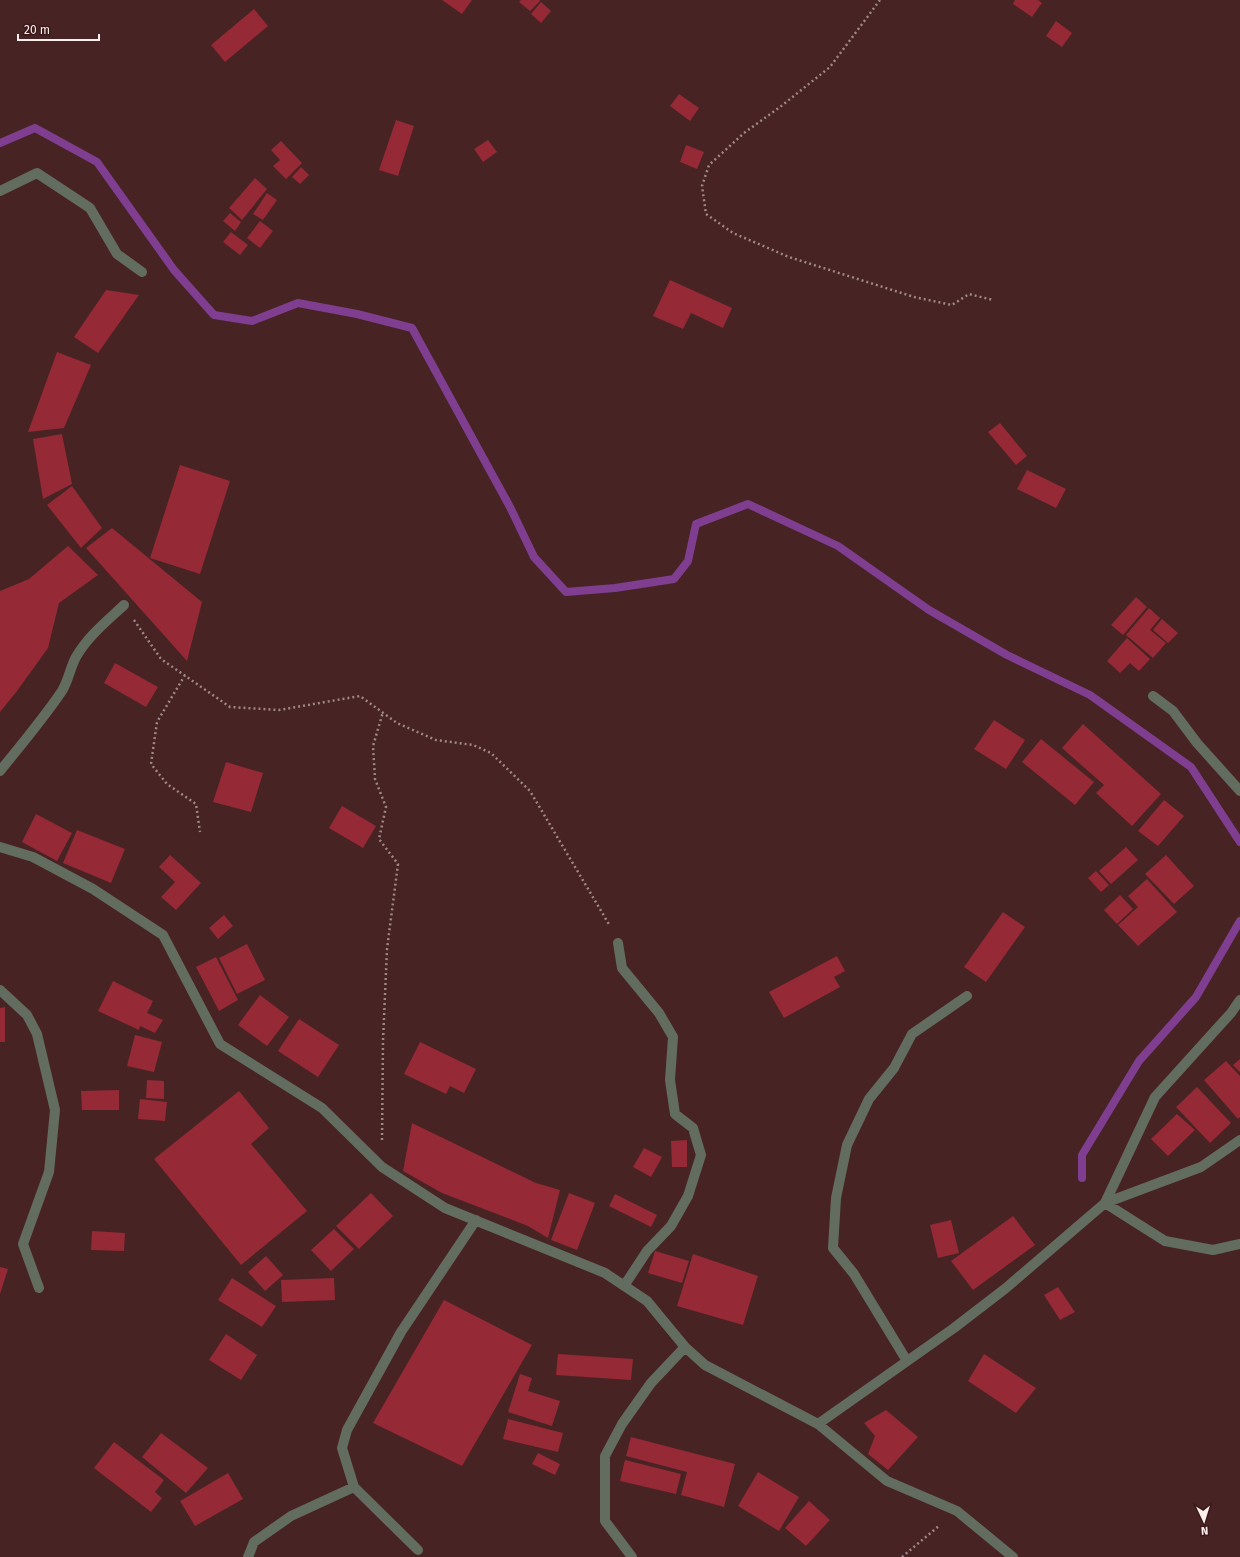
<svg xmlns="http://www.w3.org/2000/svg" width="1240" height="1557" font-family="'Fira Sans',sans-serif">
<style>
.lines{fill:none;stroke-linecap:round;stroke-linejoin:round}
.stream{stroke:#7f3e90;stroke-width:8}
.building{fill:#952935}
.path{stroke:#a08787;stroke-width:2.5;stroke-dasharray:2 3;stroke-linecap:butt}
.minor{stroke:#626d5f;stroke-width:10}
</style>
<rect width="100%" height="100%" fill="#472324"/>
<g class="lines">
<path class="stream" d="M0,143L35,128L97,162L174,270L214,315L252,321L298,303L357,314L412,328L510,507L534,557L566,592L615,588L674,579L688,561L696,524L748,504L838,546L929,610L1007,655L1090,695L1191,767L1240,842
M1082,1178V1155L1139,1061L1196,997L1240,921"/>
</g>
<path class="building" d="M442,0H472L462,14Z
M521,0H539L540,1L530,11L519,2Z
M1015,0H1038L1042,3L1032,17L1013,4Z
M541,2L551,11L541,23L531,14Z
M254,9L268,26L225,62L211,45Z
M1056,21L1072,33L1062,47L1046,36Z
M679,94L699,108L690,121L670,106Z
M396,120L414,126L398,176L379,170Z
M488,140L497,152L483,162L474,149Z
M281,141L302,163L286,179L273,166L280,160L271,150Z
M686,145L704,152L697,169L680,162Z
M301,167L309,175L300,184L292,177Z
M255,178L267,189L242,220L229,208Z
M267,193L277,200L263,220L253,214Z
M230,213L241,222L235,231L223,221Z
M260,221L273,231L260,248L247,238Z
M231,232L248,245L240,255L223,242Z
M670,280L732,308L723,328L691,313L683,329L653,316Z
M106,290L139,295L98,353L74,337Z
M57,352L91,365L64,428L28,432Z
M1000,423L1027,456L1016,465L988,432Z
M62,434L72,484L43,499L33,439Z
M180,465L230,481L200,574L150,558Z
M1027,470L1066,489L1056,508L1017,489Z
M72,486L102,528L81,548L47,505Z
M112,528L202,602L187,661L86,548Z
M68,546L98,575L59,603L48,648L17,691L0,712V591L29,579Z
M1136,597L1147,607L1123,635L1111,625Z
M1149,608L1160,618L1150,630L1166,643L1153,658L1126,635Z
M1162,619L1178,633L1168,643L1153,630Z
M1127,638L1150,659L1139,671L1130,663L1120,673L1107,661Z
M115,663L158,687L146,707L104,683Z
M994,720L1025,740L1006,769L974,749Z
M1083,724L1161,794L1132,826L1096,793L1104,785L1062,748Z
M1041,739L1094,782L1075,805L1022,762Z
M226,762L263,773L251,812L213,802Z
M1164,800L1184,816L1158,846L1138,831Z
M342,806L376,826L363,848L329,828Z
M36,814L72,833L57,861L22,842Z
M77,830L125,849L111,883L63,863Z
M1126,847L1138,860L1111,884L1099,871Z
M170,855L201,883L176,910L161,897L175,882L159,867Z
M1166,855L1194,886L1174,904L1145,874Z
M1096,871L1109,885L1101,892L1088,878Z
M1147,879L1177,912L1138,946L1118,925L1138,907L1128,896Z
M1120,895L1133,909L1117,924L1104,910Z
M1003,912L1025,927L986,982L964,967Z
M224,915L233,926L218,939L209,928Z
M247,944L265,980L237,994L219,958Z
M837,956L845,971L834,977L840,987L784,1018L769,992Z
M216,957L238,1000L219,1011L196,967Z
M113,981L153,1001L147,1013L163,1020L155,1033L140,1026L139,1030L98,1011Z
M260,995L289,1017L267,1046L238,1025Z
M5,1007V1042H0V1008Z
M299,1019L339,1045L318,1077L278,1051Z
M135,1035L162,1042L154,1072L127,1066Z
M420,1042L476,1069L464,1093L450,1086L446,1094L404,1074Z
M1240,1059V1072L1233,1065Z
M1226,1061L1240,1076V1117L1238,1119L1204,1080Z
M147,1080L164,1081V1099L146,1098Z
M1197,1087L1231,1123L1210,1143L1176,1107Z
M119,1090V1110H82L81,1091Z
M239,1091L269,1128L251,1144L307,1211L241,1265L154,1159Z
M140,1099L167,1102L165,1121L138,1119Z
M1177,1114L1195,1130L1168,1156L1151,1139Z
M412,1123L536,1183L560,1190L548,1238L528,1226L442,1193L403,1171Z
M687,1140V1167H672L671,1141Z
M644,1148L662,1157L651,1177L633,1167Z
M371,1193L393,1216L359,1249L336,1226Z
M569,1193L595,1203L577,1250L551,1240Z
M615,1194L657,1215L651,1227L609,1206Z
M1013,1216L1035,1245L973,1290L951,1261Z
M951,1220L959,1253L938,1258L930,1225Z
M334,1229L354,1249L331,1271L311,1250Z
M92,1231L125,1233L124,1251L91,1250Z
M655,1251L689,1261L682,1283L648,1273Z
M693,1254L758,1276L743,1325L677,1306Z
M266,1256L283,1275L265,1291L248,1272Z
M0,1267L8,1269L0,1294Z
M232,1278L276,1306L262,1327L218,1300Z
M334,1278L335,1300L282,1302L281,1280Z
M1058,1287L1075,1312L1060,1320L1044,1295Z
M444,1300L532,1345L462,1466L373,1423Z
M226,1334L257,1355L241,1380L209,1360Z
M558,1354L633,1359L631,1380L556,1375Z
M984,1354L1036,1388L1016,1413L968,1381Z
M520,1374L532,1378L528,1391L560,1401L552,1426L508,1412Z
M886,1410L918,1437L888,1470L868,1454L875,1436L864,1423Z
M508,1419L563,1433L558,1452L503,1439Z
M161,1433L208,1468L186,1493L142,1457Z
M631,1437L735,1464L724,1507L681,1495L687,1472L626,1456Z
M114,1442L164,1480L155,1492L162,1498L151,1512L94,1468Z
M538,1453L560,1464L555,1475L532,1464Z
M625,1460L681,1474L676,1494L620,1481Z
M758,1472L799,1497L779,1531L738,1506Z
M228,1473L243,1499L195,1526L180,1501Z
M809,1501L830,1520L806,1546L785,1528Z"/>
<g class="lines">
<path class="path" d="M880,0L830,67L780,107L744,133L709,165L702,186L706,214L733,233L789,257L914,297L952,305L969,294L993,300
M134,620L161,659L230,707L279,710L360,696L397,723L436,740L473,745L491,753L530,791L610,926
M185,675L157,722L151,764L167,784L196,804L200,832
M382,1140L383,1041L387,949L398,864L379,839L386,807L375,779L373,746L383,712
M902,1557L940,1525"/>
<path class="minor" d="M0,191L37,173L90,208L117,254L142,272
M1153,696L1173,711L1197,743L1240,791
M0,771C21,745 43,719 62,691C69,679 70,668 76,657C88,636 107,621 124,605
M0,847L33,857L93,889L163,935L220,1044L322,1108L382,1167L445,1208L605,1273L647,1301L685,1347L705,1365L818,1424L887,1481L957,1511L1013,1557
M618,943L622,968L659,1013L673,1037L670,1080L675,1114L693,1128L701,1155L688,1196L671,1226L647,1251L624,1286
M0,990L27,1015L37,1034L55,1110L49,1172L23,1244L39,1288
M1240,1000L1231,1013L1155,1097L1105,1203L1165,1241L1213,1250L1240,1244
M907,1361L854,1274L833,1248L836,1198L847,1145L869,1099L894,1068L912,1034L967,996
M818,1424L954,1328L1006,1288L1105,1203L1201,1167L1240,1140
M418,1550L354,1487L342,1448L347,1430L401,1332L476,1220
M248,1557L254,1542L291,1516L354,1487
M632,1557L605,1521V1456L622,1424L651,1383L685,1347"/>
</g>
<g transform="translate(1204 1521) rotate(176)" stroke="#3c191a" stroke-width="3" paint-order="stroke">
<path d="M0-3L7 15L0 10L-7 15Z" fill="#feefef"/>
<text y="-6" font-size="11" font-weight="bold" text-anchor="middle" fill="#feefef">N</text>
</g>
<path d="M18 34v6h81v-6" fill="none" stroke="#feefef" stroke-width="2"/>
<text x="24" y="34" font-size="12" fill="#feefef" stroke="#3c191a" stroke-width="3" paint-order="stroke">20 m</text>
</svg>
